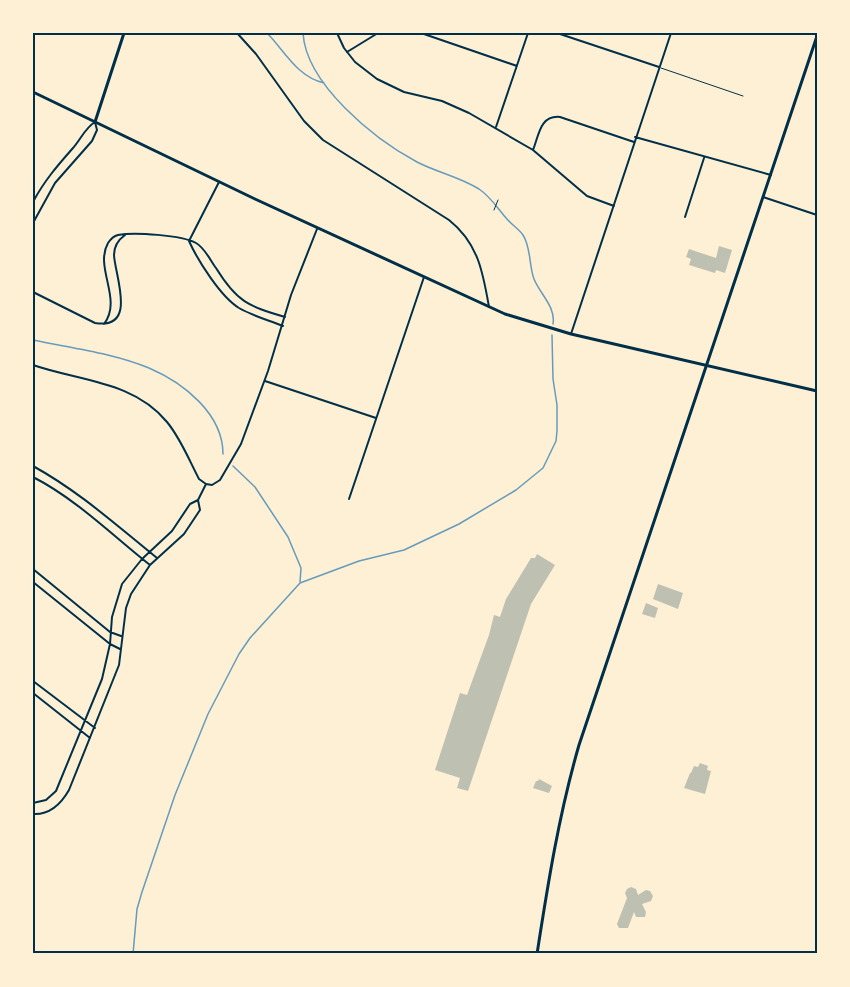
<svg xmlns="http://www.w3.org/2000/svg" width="850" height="987" font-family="'Nunito Sans',sans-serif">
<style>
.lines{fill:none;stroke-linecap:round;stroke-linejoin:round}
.stream{stroke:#669bbc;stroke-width:1.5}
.building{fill:#bec0b2}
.path{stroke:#003049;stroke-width:1}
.service{stroke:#003049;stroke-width:1}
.minor{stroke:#003049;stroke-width:2}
.tertiary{stroke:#003049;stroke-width:3}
.primary{stroke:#003049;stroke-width:3}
.neatline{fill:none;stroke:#003049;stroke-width:2}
</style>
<rect width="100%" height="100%" fill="#fdf0d5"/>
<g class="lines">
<path class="stream" d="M267,33C284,50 297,77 324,83
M303,33C306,84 374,139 417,162C436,172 460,177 479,189C491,197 498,209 507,219C512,225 519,229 523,235C531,247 529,266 534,279C540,294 556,307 553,324
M33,340C71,348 113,353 149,368C184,383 223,414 223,454
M233,466L255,487L288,537L301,568L300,582
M133,954L137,909L142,892L175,795L208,714L239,654L250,638L300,583L359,561L404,550L459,524L516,490L543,468L556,441L557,431V405L553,379L552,335"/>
</g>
<path class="building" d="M719,246L732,250L725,273L716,270L715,273L689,265L691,259L686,257L689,249L716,258Z
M537,554L555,565L531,604L468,791L457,788L460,778L435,770L460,693L467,695L489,635L494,615L500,617L506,599L531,558H535Z
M658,584L683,593L678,609L653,599Z
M646,603L658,608L655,618L642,614Z
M700,763L708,766L707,770L711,771L705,794L684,788L690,773H691L694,766L698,767Z
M539,779L552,786L549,793L533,788L536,781H538Z
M631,887L636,889L638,895L646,890L650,891L653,896L651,901L642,904L646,912L645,917H636L634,912L628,928H619L617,924L627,898L625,893L627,889Z"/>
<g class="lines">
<path class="path" d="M494,210L498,200"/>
<path class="service" d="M661,68L743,96"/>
<path class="minor" d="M237,33L256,54L304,121L323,140L449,220C478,243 483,272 489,307
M337,33L344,48L355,62L377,79L404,92L442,101L469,113L533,150L587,196L614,206
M421,33L517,66
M557,33L659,67
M347,52L378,33
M496,127L528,33
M635,137L771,175
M533,150C539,135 540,115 560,117L634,142
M763,197L817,215
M33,202C44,181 58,165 73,148C81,139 85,128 95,122L97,130L92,141L55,183L33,223
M685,217L704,158
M189,241C198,261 221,297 239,308C253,316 268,320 283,326
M189,241L219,182
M33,292L95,323C138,330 115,276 114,255C114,247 118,240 125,235
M104,324C123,299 94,268 108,243C110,240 114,236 118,235C134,232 182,235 196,243C205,248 210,260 216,268C237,302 248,306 285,317
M571,334L671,33
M33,365C79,381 134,381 167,422C181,439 189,460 199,479L206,484
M265,381L376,418
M33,466C80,492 116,525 157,558
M33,477C76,499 112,535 150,565
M206,484L212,485L220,480L241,444L268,371L291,295L317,229
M349,499L424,277
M33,569L110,632L121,636
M33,582L110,644L120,649
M33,681L95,728
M33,693L90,738
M33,803L46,800L56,791L102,679L110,644L112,617L122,584L142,559L172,531L190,504L198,500L206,484
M33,814C50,815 61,804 69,790L119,665L126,608L131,594L150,565L184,534L200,510L198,500"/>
<path class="tertiary" d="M33,92L255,199L505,314L571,334L817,391
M95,122L124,33"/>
<path class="primary" d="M537,954C548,883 559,814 579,745L817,36"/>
</g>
<rect width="850" height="987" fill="none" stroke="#fdf0d5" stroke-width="69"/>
<rect x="34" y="34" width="782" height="918" class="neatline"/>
</svg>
